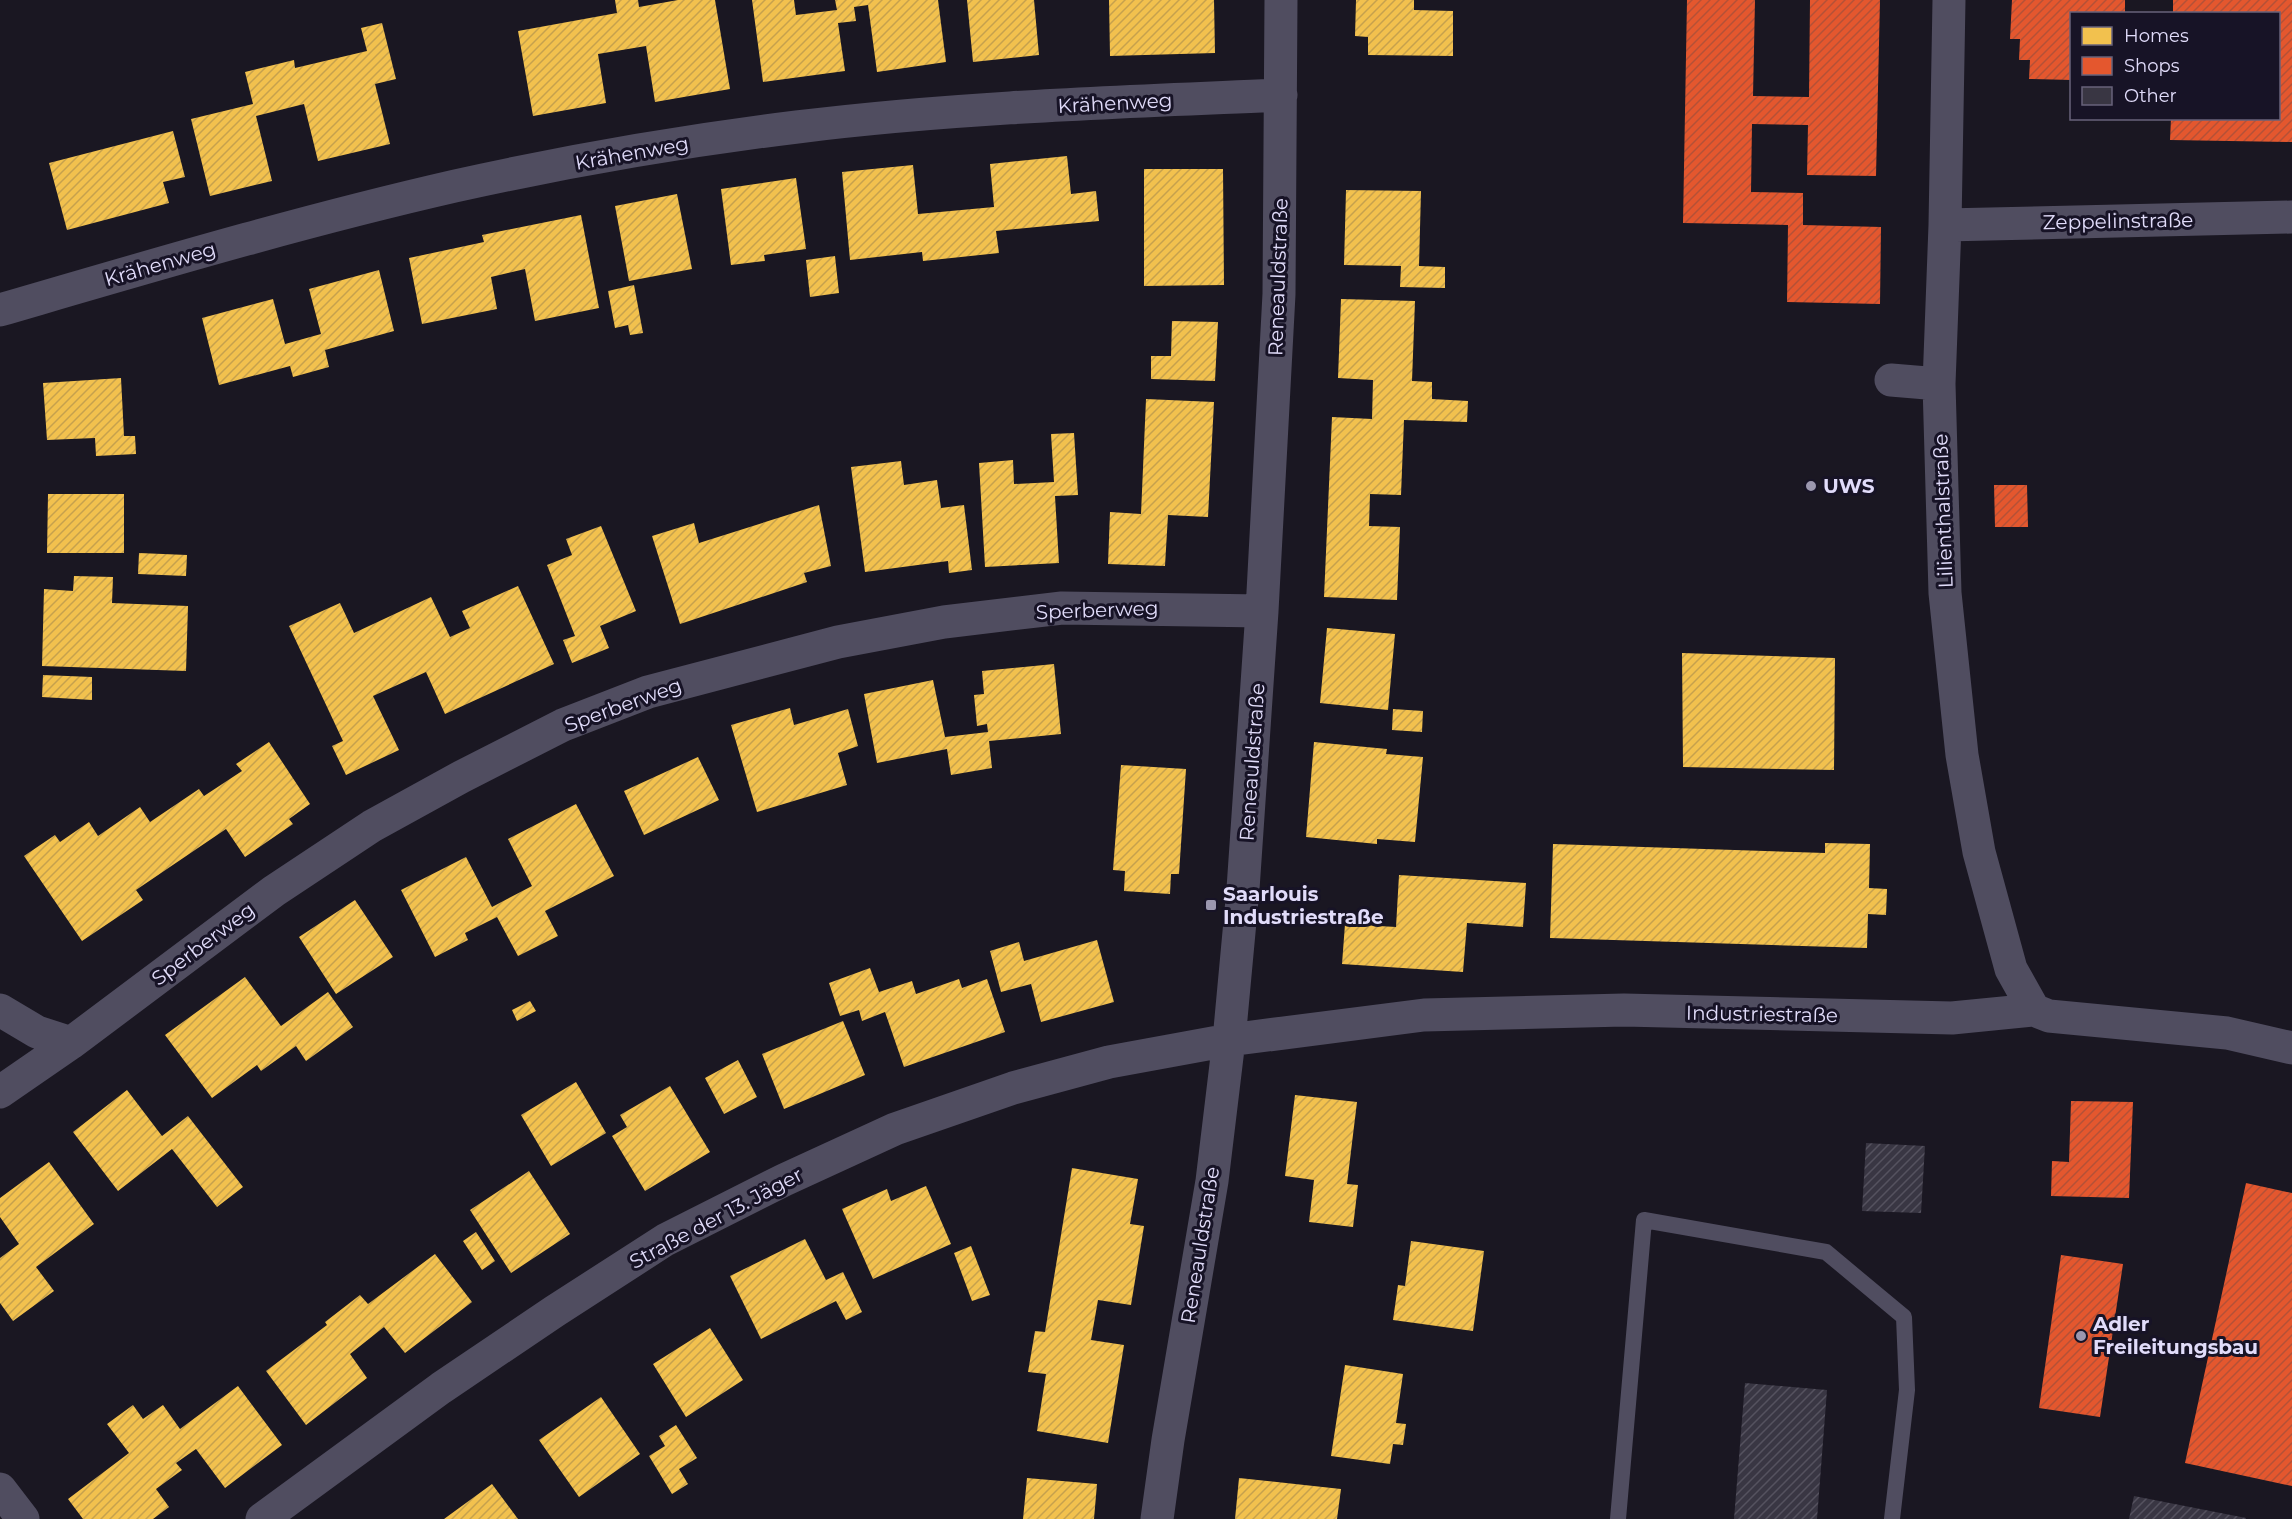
<svg xmlns="http://www.w3.org/2000/svg" width="2292" height="1519" font-family="Montserrat,sans-serif">
<style>
.homes{fill:url(#homes-hatch)}
.shops{fill:url(#shops-hatch)}
.building{fill:url(#building-hatch)}
.lines{fill:none;stroke-linecap:round;stroke-linejoin:round}
.lane{stroke:#504d60;stroke-width:16}
.street{stroke:#504d60;stroke-width:33}
.poi-dot{fill:#9b97ae;stroke:#171326;stroke-width:2}
.labels{text-anchor:middle;stroke-width:6;stroke-linejoin:round;paint-order:stroke}
.street-label{font-size:20px;fill:#e1dcfa;stroke:#171326}
.poi-label{font-size:20px;font-weight:bold;fill:#e1dcfa;stroke:#171326;text-anchor:start}
</style>
<defs>
<pattern id="homes-hatch" width="6" height="6" patternUnits="userSpaceOnUse" patternTransform="scale(1.5)"><rect width="6" height="6" fill="#f2c14e"/><path d="M-1 1l2-2M0 6l6-6M5 7l2-2" fill="none" stroke="#c6a14d"/></pattern>
<pattern id="shops-hatch" width="6" height="6" patternUnits="userSpaceOnUse" patternTransform="scale(1.5)"><rect width="6" height="6" fill="#e4572e"/><path d="M-1 1l2-2M0 6l6-6M5 7l2-2" fill="none" stroke="#b45137"/></pattern>
<pattern id="building-hatch" width="6" height="6" patternUnits="userSpaceOnUse" patternTransform="scale(1.5)"><rect width="6" height="6" fill="#393643"/><path d="M-1 1l2-2M0 6l6-6M5 7l2-2" fill="none" stroke="#55525f"/></pattern>
</defs>
<rect width="100%" height="100%" fill="#1a1722"/>
<path class="homes" d="M615,0H638L639,7L678,0H715L730,89L655,102L646,46L598,54L606,103L533,116L518,31L617,13Z
M752,0H794L796,15L837,10L835,0H938L946,62L877,72L868,5L854,7L856,21L838,23L845,71L763,82Z
M967,0H1034L1039,55L973,62Z
M1109,0H1214L1215,53L1110,56Z
M1356,0H1414V10L1453,11V56L1368,55V37L1355,36Z
M382,23L396,79L375,84L390,144L318,161L304,104L256,116L272,181L210,196L191,119L253,104L245,72L294,60L295,68L367,51L361,28Z
M173,131L185,177L163,182L169,203L67,230L49,163Z
M1067,156L1071,194L1096,191L1099,221L996,231L999,253L923,261L922,252L850,260L842,172L913,165L918,214L994,207L990,164Z
M1144,169H1223L1224,285L1144,286Z
M796,178L806,249L764,255L765,261L731,265L721,189Z
M1346,190L1421,191L1419,266L1445,267V288L1400,287L1401,266L1344,265Z
M677,194L692,269L629,281L615,206Z
M581,215L599,308L535,321L525,269L491,277L497,309L422,324L409,258L484,242L482,235Z
M835,256L839,293L810,297L806,260Z
M379,270L394,331L325,350L329,367L293,377L290,366L219,385L202,318L273,299L285,344L321,334L309,289Z
M634,285L643,333L630,335L628,325L615,328L608,291Z
M1341,299L1415,301L1412,381L1432,382V399L1468,401L1467,422L1404,420L1401,495L1370,494L1369,526L1400,527L1397,600L1324,597L1332,417L1372,419L1373,380L1338,378Z
M1172,321L1218,322L1215,381L1151,379V356H1171Z
M121,378L124,436H135L136,454L96,456L95,438L47,440L43,383Z
M1146,399L1214,402L1208,517L1168,515L1165,566L1108,564L1110,512L1141,514Z
M1074,433L1078,495L1055,496L1059,563L985,567L979,463L1013,460L1014,484L1054,482L1051,434Z
M901,461L904,485L937,480L941,508L964,505L972,570L949,573L948,561L865,572L851,467Z
M48,494H124V553H47Z
M819,505L831,566L804,573L807,582L680,624L652,536L694,523L699,543Z
M601,526L636,611L600,626L609,648L572,663L563,640L575,636L547,565L572,555L566,539Z
M139,553L187,555L186,576L138,574Z
M74,576L113,577L112,603L188,606L186,671L42,666L44,589L73,591Z
M518,586L554,664L445,714L426,672L373,696L399,750L346,775L332,746L343,741L289,626L340,603L354,633L431,597L450,637L470,628L462,611Z
M1327,628L1395,634L1388,710L1320,703Z
M1682,653L1835,658L1834,770L1683,767Z
M1054,664L1061,734L989,741L992,768L951,775L947,749L877,763L864,694L933,680L945,737L988,732L987,724L977,726L974,695L984,694L982,671Z
M43,675L92,677V700L42,697Z
M790,708L794,725L848,709L858,746L838,753L847,785L757,812L731,725Z
M1393,709L1423,711L1422,732L1392,730Z
M269,742L310,804L289,819L293,824L245,857L226,829L136,890L143,900L82,941L24,856L55,835L60,842L89,822L98,836L140,807L150,822L199,789L204,796L242,771L236,764Z
M1314,742L1387,749L1386,754L1423,757L1415,842L1377,839V844L1306,837Z
M698,757L719,800L644,835L624,791Z
M1121,765L1186,769L1179,874H1171L1170,894L1124,891L1125,871L1113,870Z
M576,804L614,876L545,911L558,936L518,956L497,917L465,933L468,940L435,957L401,890L466,857L492,907L532,886L508,839Z
M1825,843L1870,844L1869,888L1887,889L1886,915L1868,914L1867,948L1550,938L1553,844L1825,853Z
M1399,875L1526,883L1523,927L1467,923L1463,972L1342,964L1345,924L1396,927Z
M355,900L393,957L336,994L299,937Z
M1097,940L1114,1002L1041,1022L1031,984L1001,992L990,951L1019,942L1024,961Z
M870,968L879,992L912,981L916,994L959,979L962,988L987,979L1005,1032L904,1067L885,1012L862,1021L859,1010L840,1016L829,983Z
M245,977L281,1026L328,992L353,1027L306,1061L296,1046L261,1071L257,1065L212,1098L165,1035Z
M530,1001L536,1011L517,1021L512,1010Z
M843,1021L865,1075L784,1109L762,1054Z
M738,1060L757,1097L724,1114L705,1078Z
M576,1082L606,1133L551,1166L521,1115Z
M670,1086L710,1152L645,1191L612,1136L627,1127L620,1115Z
M127,1090L162,1136L188,1116L243,1187L217,1207L172,1149L118,1191L73,1132Z
M1295,1095L1357,1102L1347,1184L1358,1185L1353,1227L1309,1222L1314,1180L1285,1176Z
M49,1162L94,1224L36,1267L54,1291L13,1321L0,1303V1258L19,1244L0,1217V1198Z
M1072,1168L1138,1179L1130,1224L1144,1226L1131,1305L1098,1300L1091,1340L1124,1345L1108,1443L1037,1431L1046,1374L1028,1372L1035,1331L1045,1332Z
M529,1171L570,1234L511,1273L470,1210Z
M926,1186L951,1244L873,1279L842,1209L887,1189L891,1201Z
M476,1232L495,1261L482,1270L463,1241Z
M805,1239L826,1280L843,1272L862,1312L846,1320L836,1301L761,1339L730,1276Z
M1411,1241L1484,1251L1473,1331L1393,1320L1398,1285L1405,1286Z
M971,1246L990,1295L972,1301L954,1253Z
M435,1254L472,1302L405,1353L384,1327L350,1354L367,1378L306,1425L266,1371L327,1325L325,1322L360,1295L368,1304Z
M710,1328L743,1380L686,1417L653,1364Z
M1345,1365L1403,1374L1396,1423L1406,1424L1403,1445L1393,1444L1390,1464L1331,1456Z
M238,1386L282,1445L225,1488L196,1449L176,1463L182,1470L156,1489L169,1507L153,1519H83L68,1499L129,1453L107,1424L133,1405L143,1419L163,1405L180,1429Z
M601,1397L640,1454L579,1497L539,1440Z
M676,1425L697,1458L679,1469L688,1484L672,1494L649,1456L665,1446L659,1436Z
M1027,1478L1097,1484L1094,1519H1023Z
M1239,1478L1341,1489L1337,1519H1235Z
M492,1484L518,1519H444Z"/>
<path class="shops" d="M1687,0H1755L1753,96L1809,97L1810,0H1880L1876,176L1807,175L1808,125L1752,124L1751,192L1803,193V225L1881,227L1880,304L1787,302L1788,225L1683,223Z
M2012,0H2125V14H2072V80L2029,79L2030,60H2019L2020,39H2010Z
M2173,0H2292V142L2170,140L2171,118H2278V14H2173Z
M1994,485H2027L2028,527H1995Z
M2071,1101L2133,1102L2129,1198L2051,1196L2052,1161L2069,1162Z
M2246,1183L2292,1193V1486L2185,1463Z
M2061,1255L2123,1264L2100,1417L2039,1408Z"/>
<path class="building" d="M1866,1143L1925,1146L1921,1213L1862,1211Z
M1745,1383L1827,1390L1817,1519H1734Z
M2134,1496L2246,1518V1519H2129Z"/>
<g class="lines">
<path class="lane" d="M1618,1519L1644,1220L1826,1252L1904,1317L1907,1390L1892,1519"/>
<path class="street" d="M1949,0L1945,225L1939,384L1945,593L1962,755L1979,852L2011,969L2034,1010
M1945,225L2292,217
M0,310C151,266 302,221 455,186C568,161 683,141 797,127C958,107 1120,102 1281,95
M1891,380L1939,384
M0,1010L37,1032L71,1043
M0,1092L71,1043L274,891L372,826L461,777L563,725L648,692L838,642L944,622L1062,608L1262,611
M0,1489L23,1519
M262,1519L441,1388L555,1311L665,1240L784,1180L895,1129L1013,1088L1109,1062L1229,1040L1424,1015L1624,1010L1952,1018L2034,1010L2049,1016L2227,1033L2292,1048
M1157,1519L1168,1440L1212,1181L1229,1040L1243,889L1262,611L1279,294L1281,0"/>
</g>
<g class="poi-dot">
<circle cx="1811" cy="486" r="6"/>
<rect x="1205" y="899" width="12" height="12" rx="3"/>
<circle cx="2081" cy="1336" r="6"/>
</g>
<g class="labels">
<g class="street-label">
<text transform="translate(1115 103) rotate(-3)" y="7">Krähenweg</text>
<text transform="translate(632 153) rotate(-10)" y="7">Krähenweg</text>
<text transform="translate(2118 221) rotate(-1)" y="7">Zeppelinstraße</text>
<text transform="translate(160 264) rotate(-16)" y="7">Krähenweg</text>
<text transform="translate(1278 277) rotate(-88)" y="7">Reneauldstraße</text>
<text transform="translate(1943 511) rotate(-92)" y="7">Lilienthalstraße</text>
<text transform="translate(1097 610) rotate(-2)" y="7">Sperberweg</text>
<text transform="translate(623 705) rotate(-20)" y="7">Sperberweg</text>
<text transform="translate(1252 762) rotate(-86)" y="7">Reneauldstraße</text>
<text transform="translate(203 944) rotate(-37)" y="7">Sperberweg</text>
<text transform="translate(1762 1014) rotate(1)" y="7">Industriestraße</text>
<text transform="translate(716 1218) rotate(-28)" y="7">Straße der 13. Jäger</text>
<text transform="translate(1200 1245) rotate(-81)" y="7">Reneauldstraße</text>
</g>
<g class="poi-label">
<text x="1823" y="493">UWS</text>
<text x="1223" y="901">Saarlouis<tspan x="1223" dy="23">Industriestraße</tspan></text>
<text x="2093" y="1331">Adler<tspan x="2093" dy="23">Freileitungsbau</tspan></text>
</g>
</g>
<rect x="2070" y="12" width="210" height="108" fill="#171326" stroke="#68637b" stroke-width="1.5"/>
<rect x="2082" y="27" width="30" height="18" fill="#f2c14e" stroke="#68637b" stroke-width="1.5"/>
<text x="2124" y="42" font-size="18" fill="#e1dcfa">Homes</text>
<rect x="2082" y="57" width="30" height="18" fill="#e4572e" stroke="#68637b" stroke-width="1.5"/>
<text x="2124" y="72" font-size="18" fill="#e1dcfa">Shops</text>
<rect x="2082" y="87" width="30" height="18" fill="#393643" stroke="#68637b" stroke-width="1.5"/>
<text x="2124" y="102" font-size="18" fill="#e1dcfa">Other</text>
</svg>
